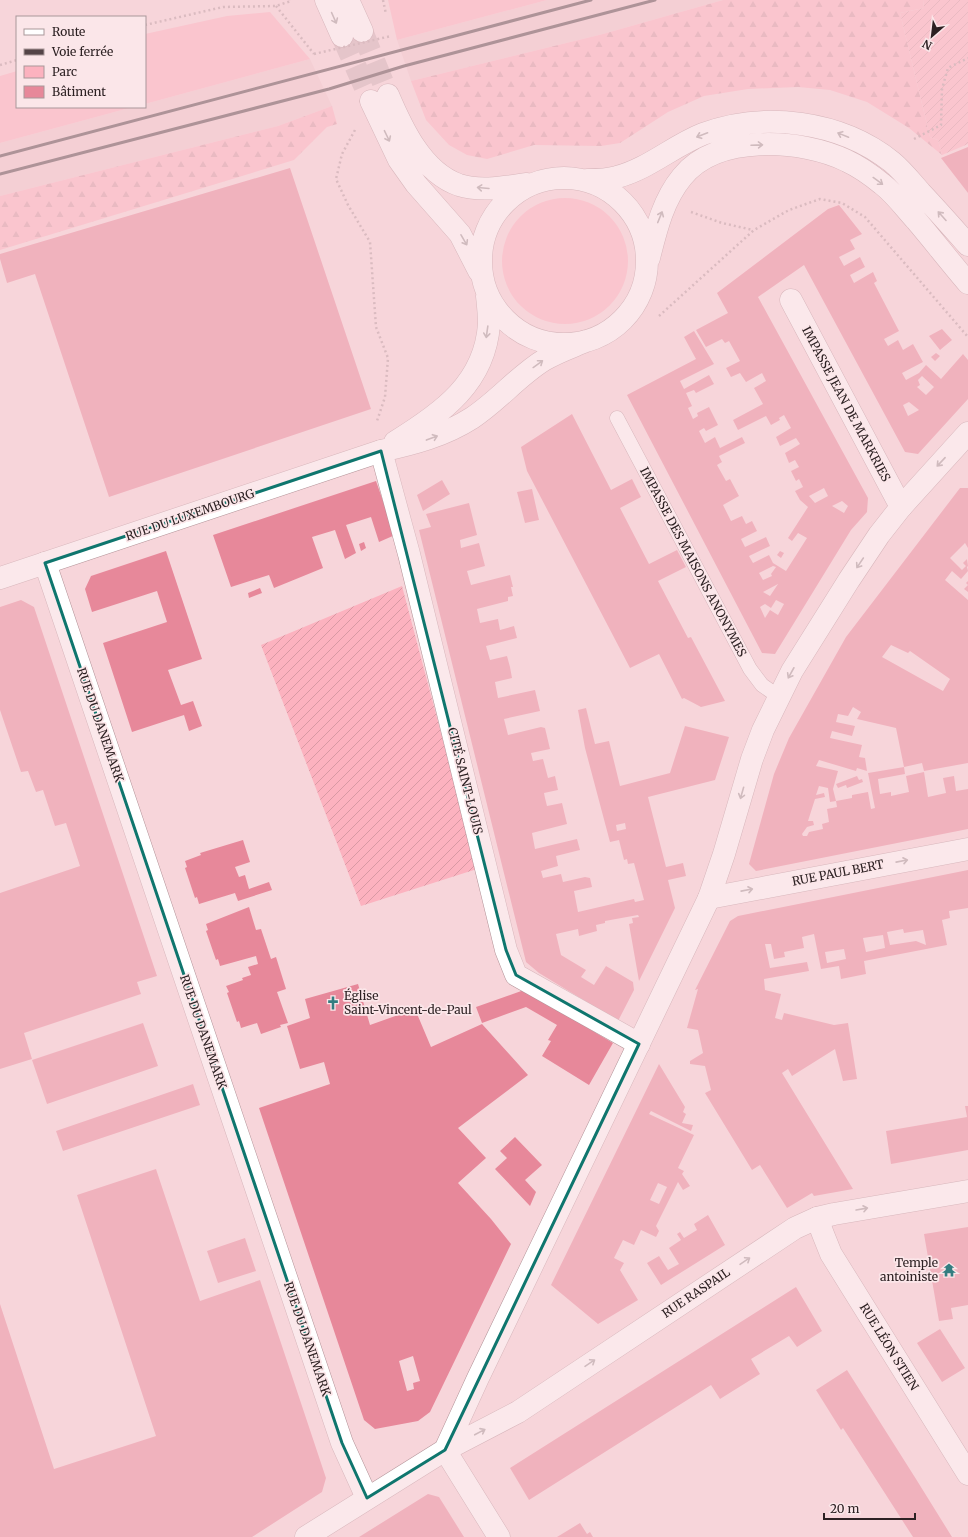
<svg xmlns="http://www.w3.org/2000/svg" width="968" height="1537" font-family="Merriweather,serif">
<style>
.built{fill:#f0c7cd}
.green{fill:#fcb2bf}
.forest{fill:url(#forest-firs)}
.garden{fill:url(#garden-furrows)}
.building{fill:#e7889a;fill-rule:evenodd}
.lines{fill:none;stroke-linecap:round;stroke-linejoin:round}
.secondary-tunnel{stroke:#cfb1b5;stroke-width:22;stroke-dasharray:22 11;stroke-linecap:butt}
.service-casing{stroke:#b29398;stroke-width:15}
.minor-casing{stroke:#b29398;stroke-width:23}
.tertiary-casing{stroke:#b29398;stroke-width:23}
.secondary-casing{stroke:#b29398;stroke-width:23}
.path{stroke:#b79ca0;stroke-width:2.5;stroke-dasharray:2 3;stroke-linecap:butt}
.service{stroke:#fff;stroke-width:14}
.minor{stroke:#fff;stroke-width:22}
.tertiary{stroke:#fff;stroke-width:22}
.secondary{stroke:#fff;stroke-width:22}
.rail{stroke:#544447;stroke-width:3}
.path-bridge{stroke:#b79ca0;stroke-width:2.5;stroke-dasharray:2 3;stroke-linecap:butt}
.oneway{stroke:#a09b9c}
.marked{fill:none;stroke:#0f766e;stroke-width:3;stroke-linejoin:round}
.labels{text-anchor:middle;stroke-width:3.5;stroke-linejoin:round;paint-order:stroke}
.street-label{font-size:12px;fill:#2d2123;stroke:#fbe6e9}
.poi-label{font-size:12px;fill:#2d2123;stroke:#fbe6e9;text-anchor:start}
</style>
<defs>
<pattern id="forest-firs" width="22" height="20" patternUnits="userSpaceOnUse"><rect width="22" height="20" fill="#fcb2bf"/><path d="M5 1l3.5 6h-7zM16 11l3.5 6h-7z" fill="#d899a4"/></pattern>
<pattern id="garden-furrows" width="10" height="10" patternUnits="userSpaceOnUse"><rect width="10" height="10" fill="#fcb2bf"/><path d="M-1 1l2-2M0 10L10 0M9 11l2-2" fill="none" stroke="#d899a4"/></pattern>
</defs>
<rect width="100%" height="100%" fill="#f7d5da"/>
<path class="built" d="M547,0H723L603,34L411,81L397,40Z
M310,59L332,106L278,126L0,196V143L133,107H145V104Z"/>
<path class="green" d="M388,0H547L397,40Z
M270,12L310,59L145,104V34L227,16Z
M17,71V107H133L0,143V76Z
M502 261a63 63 0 1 1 126 0a63 63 0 1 1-126 0Z"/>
<path class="forest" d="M723,0H923L924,8L900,13L930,137L938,140L942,155L909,128L867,102L830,90L798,87L748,89L704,96L668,112L620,143L601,146L534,145L487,159L467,155L449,145L426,120L411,81L603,34Z
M332,106L337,124L327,127L294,160L0,250V196L278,126Z"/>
<path class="garden" d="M923,0H968V144L942,155L938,140L930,137L900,13L924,8Z
M402,586L477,869L361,906L261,645Z"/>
<path class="building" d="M968,147V193L941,158Z
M290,168L371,409L109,497L35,274L7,283L0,259V254Z
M839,205L862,234L850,240L855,249L839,257L844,266L860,257L865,267L850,275L854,283L873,272L877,281L874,283L899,331L884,339L888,346L898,340L903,350L913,344L923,362L902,373L906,380L919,373L926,365L941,379L963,354L968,360V399L918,454L905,452L804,265L758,297L868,498L867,512L851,530L775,654L762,653L627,395L696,359L684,337L694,331L714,364L680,381L684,389L709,375L714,384L696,393L694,390L686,393L692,406L688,408L693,419L698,416L697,413L709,407L718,425L706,431L704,428L699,431L705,443L715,437L720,448L742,437L745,443L719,456L722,462L717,465L726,481L730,479L739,496L723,505L731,521L742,516L746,524L752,521L757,531L741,539L745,547L766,537L770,546L749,556L753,563L769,555L773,563L786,571L807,538L798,533L792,541L788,538L808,507L800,500L795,491L803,487L799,479L796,481L791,471L799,467L795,460L789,463L785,453L800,444L796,438L780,446L776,437L791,428L784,415L779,418L780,420L771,425L766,416L738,430L733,420L763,404L754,388L766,381L762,373L746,382L740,373L731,377L726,368L740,361L729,341L725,343L722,339L706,347L696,330L728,313L717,293L828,209ZM922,376L934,387L926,395L917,387L920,385L918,380ZM909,402L919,410L908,416L903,405ZM824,488L828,496L815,503L809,496ZM842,501L848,506L844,513L832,506ZM773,566L776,567L771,574L772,576L763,580L759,573ZM778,584L770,596L763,592ZM776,600L784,604L778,615L770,610L765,618L760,607L765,604L771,608Z
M942,329L952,340L940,350L929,336Z
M936,353L940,356L935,361L931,357Z
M572,414L611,490L632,479L641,497L620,508L649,564L677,550L686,567L658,581L688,638L691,637L725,701L701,707L684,698L682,699L659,654L630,668L527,471L521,447Z
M442,480L450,494L423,511L417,495Z
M376,481L395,535L379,542L371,517L346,525L356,553L345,559L335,530L312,537L323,568L274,588L269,575L231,587L213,535Z
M960,488H968V548L965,543L950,558L962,570L966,566L963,563L967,559L968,566L967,567L968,571L961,579L952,571L945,580L968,600V763L924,771L922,763L904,767L896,728L857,719L861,712L853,707L848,716L838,714L836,722L855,726L852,736L832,731L830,738L862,745L859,757L865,758L867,771L857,768L856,771L819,760L816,766L838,771L833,789L836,801L830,802L828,788L819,786L816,795L824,793L825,797L815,799L808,821H813L814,825L807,827L802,834L803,836H807L809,832L823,829L822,824L829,822L827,809L837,807L836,801L852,798V795L868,792L871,809L875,808L868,773L904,767L905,774L878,779L880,794L891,792V796L909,792L906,776L924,772L928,797L946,793L943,778L954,776L956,791L968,789V829L756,871L749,864L774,774L789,738L846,637ZM891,645L908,653L910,651L950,679L943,691L882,657Z
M532,489L539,520L525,523L517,492Z
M469,503L477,535L460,540L461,548L479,543L485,566L467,571L471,585L510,575L513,587H511L513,596L508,597V601L477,609L480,623L498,619L500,630L514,626L517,638L486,646L490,660L507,656L510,667L512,678L495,682L498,698L535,690L540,711L504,719L508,735L541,727L545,728L550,749L531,753L533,761L543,759L548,778L555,776L558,790L544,793L545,798L547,806L562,803L567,824L532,833L535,849L577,839L580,850L556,856L558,866L541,871L543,878L561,874L563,882L585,877L590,878L592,887L574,891L578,912L634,899L635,902L644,900L634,863L628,864L627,859L624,860L619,840L610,842L585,748L578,710L586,708L595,744L609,741L620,786L670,773L685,726L729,737L715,780L648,797L666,867L683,863L686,876L668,880L675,908L639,981L629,924L633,923L632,918L639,917L638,915L605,921V923L596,925L597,931L579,936L578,929L556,934L561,955L586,970L581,977L594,985L606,966L633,982L634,990L618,1021L539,973L526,962L419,530L431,527L426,514ZM625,823L626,829L617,831L616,825Z
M364,542L366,548L361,551L359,544Z
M166,551L202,659L168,670L181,705L193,701L202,726L189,731L184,715L132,732L103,643L167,622L157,591L92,612L85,589L91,576Z
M780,551L784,553L781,558L777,555Z
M968,581V592L964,589L968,585L966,583Z
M260,588L262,593L249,598L248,593Z
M21,600L34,607L157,976L137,982L141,994L24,1033L32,1059L0,1069V893L80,866L66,823L55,826L43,790L36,792L28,771L21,772L0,710V607Z
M857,776L859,780L862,779L863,782L847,788L846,785L838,788L836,784Z
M243,840L250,862L235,867L239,877L245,875L249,889L269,882L272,890L238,901L235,893L199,904L197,897L195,898L185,868L187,867L185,861L201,855L200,853Z
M968,870V908L949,911L950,918L942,920L947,945L864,961L866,974L841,979L839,966L821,969L814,934L802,937L804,948L784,952L785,957L774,959L771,944H765L770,968L807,962L809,971L764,979L765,990L781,994L775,1018L782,1020L784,1013L834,1025L848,1023L857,1079L843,1081L835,1049L792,1076L788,1069L782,1073L853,1189L814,1196L812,1193L787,1208L760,1165L752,1170L705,1093L711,1090L705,1066L690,1064V1061L703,1053L698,1030L687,1028L698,989L695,990L730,921L738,916ZM903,929L904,933L923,930L926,945L916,941L890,945L887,932ZM883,935L885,948L866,952L863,938ZM844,949L846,959L827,963L825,952Z
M249,907L256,930L261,929L271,959L276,957L286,989L277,992L288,1023L280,1025L281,1027L261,1034L257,1023L241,1028L239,1021L237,1022L227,993L229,992L226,986L243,980L242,978L251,975L248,967L258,964L256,956L220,966L218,959L216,960L206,931L208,930L206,924Z
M358,984L370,1025L415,1009L431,1047L482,1024L528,1075L458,1128L486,1158L458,1183L491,1219L511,1244L430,1412L418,1421L375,1429L364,1420L259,1108L330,1084L324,1062L300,1069L287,1026L310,1018L305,999ZM413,1356L420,1381L413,1383L414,1389L407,1391L399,1361Z
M524,990L613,1043L589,1085L542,1056L551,1041L548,1040L557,1025L526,1007L482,1023L476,1007Z
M143,1023L158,1066L47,1104L32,1060Z
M659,1064L685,1107L683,1112L686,1114L682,1123L693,1125L691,1131L651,1111L649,1114L694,1135L678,1168L684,1171L682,1174L690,1186L683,1190L678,1182L656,1226L659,1231L656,1237L641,1230L634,1245L623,1240L614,1258L624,1263L620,1270L638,1300L598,1324L551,1285ZM658,1183L667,1187L659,1204L650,1200Z
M193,1084L200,1105L63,1151L56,1131Z
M965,1106H968V1150L891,1164L886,1131L967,1117Z
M515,1137L542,1165L525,1180L536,1192L530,1206L495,1169L507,1158L500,1151Z
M156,1169L200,1301L260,1280L326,1478L322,1492L252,1537H0V1304L54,1469L156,1436L77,1195Z
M708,1215L725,1245L661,1285L647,1263L659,1256L668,1270L679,1264L669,1248L681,1240L677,1234L680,1232L684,1238L697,1230L694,1224Z
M968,1227V1305L951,1308L953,1319L939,1321L924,1234Z
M245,1238L256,1271L218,1283L207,1251Z
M796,1287L822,1331L797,1347L789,1336L751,1359L760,1374L720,1399L711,1385L529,1500L510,1468Z
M940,1329L965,1368L942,1382L917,1343Z
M847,1370L916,1479L952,1537H913L843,1428L841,1430L816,1390Z
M428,1494L439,1497L464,1537H359Z
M580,1523L587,1534L590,1532L593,1537H557Z"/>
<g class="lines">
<path class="secondary-tunnel" d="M362,31L388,95
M342,36L371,101"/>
<g class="service-casing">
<path id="service" d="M617,418L750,669L762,685L779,697"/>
</g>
<g class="minor-casing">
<path id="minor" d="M791,300L901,507
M381,451L409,554L506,950L516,975L639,1044
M45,563L342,1443L367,1498
M709,898L968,849
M817,1218L823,1234L831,1254L968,1474
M445,1450L499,1537"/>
</g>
<g class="tertiary-casing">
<path id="tertiary" d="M445,1450L478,1378L709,898L724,854L752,759L763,730L792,671L849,580L879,535L901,507L968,433
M306,1537L445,1450L518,1412L795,1228L817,1218L834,1214L968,1191"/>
</g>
<g class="secondary-casing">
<path id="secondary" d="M326,0L342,36
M348,0L362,31
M388,95C402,128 422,172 459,185C481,192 505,187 527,184
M371,101L399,160L416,184L460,234L479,271
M481 261a83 83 0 1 1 166 0a83 83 0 1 1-166 0Z
M587,180C597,180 607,180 617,177C648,169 673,146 703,134C764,111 841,121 892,162C903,171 912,183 921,193C937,210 952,227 968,245
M649,258C656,230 663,200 682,177C717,133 802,139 847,161C860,167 871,175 882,184C895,194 905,208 916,220C933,240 950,262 968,283
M395,442C442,413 485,383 489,324C489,315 488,305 487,296
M0,578L381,451C413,444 444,436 472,418C498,401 518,376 544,360C557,352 572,347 586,341"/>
</g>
<path class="path" d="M383,0L386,14
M276,6L314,54
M145,25L223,7L276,6L291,1L290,0
M0,65L17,60
M355,130L342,154L336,179L348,205L370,242L376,327L388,358L385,397L377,421
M914,139L941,125L942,89L948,68L968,58
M691,212L722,223L753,230
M659,316L754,230L789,210L820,199L842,203L865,217L968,337"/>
<use href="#service" class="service"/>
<use href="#minor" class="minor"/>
<use href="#tertiary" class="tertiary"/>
<use href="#secondary" class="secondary"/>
<path class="rail" d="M0,156L591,0
M0,174L329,89L404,66L655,0"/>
<path class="path-bridge" d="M314,54L391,36"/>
</g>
<defs><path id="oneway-shaft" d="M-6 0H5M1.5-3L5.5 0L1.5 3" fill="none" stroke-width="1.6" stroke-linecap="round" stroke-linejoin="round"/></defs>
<g class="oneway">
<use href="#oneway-shaft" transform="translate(334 18) rotate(66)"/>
<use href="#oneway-shaft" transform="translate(702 135) rotate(159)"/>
<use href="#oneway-shaft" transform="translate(843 135) rotate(-158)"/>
<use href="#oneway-shaft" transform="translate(387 136) rotate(64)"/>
<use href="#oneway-shaft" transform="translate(757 145) rotate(-2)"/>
<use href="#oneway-shaft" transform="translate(878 181) rotate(36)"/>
<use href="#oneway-shaft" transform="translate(483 188) rotate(-175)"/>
<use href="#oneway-shaft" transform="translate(942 216) rotate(-132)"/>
<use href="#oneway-shaft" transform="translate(660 217) rotate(-68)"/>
<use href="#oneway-shaft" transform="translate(464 240) rotate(60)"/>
<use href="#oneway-shaft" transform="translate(487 332) rotate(98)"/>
<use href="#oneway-shaft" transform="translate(538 364) rotate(-36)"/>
<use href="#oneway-shaft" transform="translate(432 438) rotate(-20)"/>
<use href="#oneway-shaft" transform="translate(941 462) rotate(133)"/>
<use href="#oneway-shaft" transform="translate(860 563) rotate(124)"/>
<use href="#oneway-shaft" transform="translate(791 673) rotate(119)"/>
<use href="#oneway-shaft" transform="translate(742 793) rotate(106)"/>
<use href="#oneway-shaft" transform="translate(902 861) rotate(-11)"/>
<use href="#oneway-shaft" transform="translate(747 890) rotate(-11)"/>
<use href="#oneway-shaft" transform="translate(862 1209) rotate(-10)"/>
<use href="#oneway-shaft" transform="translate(745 1261) rotate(-34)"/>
<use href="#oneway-shaft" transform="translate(590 1363) rotate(-34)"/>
<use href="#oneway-shaft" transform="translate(480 1432) rotate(-28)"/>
</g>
<path d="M0 0H968V1537H0ZM381,451L506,950L516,975L639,1044L445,1450L367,1498L342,1443L45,563Z" fill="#f7d5da" fill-opacity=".55" fill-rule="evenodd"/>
<path class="marked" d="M381,451L506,950L516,975L639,1044L445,1450L367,1498L342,1443L45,563Z"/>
<defs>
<g id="church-bare" transform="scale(1.08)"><path d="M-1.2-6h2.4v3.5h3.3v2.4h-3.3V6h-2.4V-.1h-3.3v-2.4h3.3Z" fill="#347d80" stroke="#fbe6e9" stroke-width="2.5" paint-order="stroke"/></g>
<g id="temple-bare" transform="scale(1.08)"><path d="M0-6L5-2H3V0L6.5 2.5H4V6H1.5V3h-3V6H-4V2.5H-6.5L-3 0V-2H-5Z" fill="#347d80" stroke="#fbe6e9" stroke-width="2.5" paint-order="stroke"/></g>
</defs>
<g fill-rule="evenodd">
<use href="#church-bare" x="333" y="1003"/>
<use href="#temple-bare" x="949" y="1270"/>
</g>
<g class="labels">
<g class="street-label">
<text transform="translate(846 404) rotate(62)" y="4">IMPASSE JEAN DE MARKRIES</text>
<text transform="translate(190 515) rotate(-19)" y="4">RUE DU LUXEMBOURG</text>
<text transform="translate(693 562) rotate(62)" y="4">IMPASSE DES MAISONS ANONYMES</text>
<text transform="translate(100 725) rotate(71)" y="4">RUE DU DANEMARK</text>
<text transform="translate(465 781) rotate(76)" y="4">CITÉ SAINT-LOUIS</text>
<text transform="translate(838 873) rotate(-11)" y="4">RUE PAUL BERT</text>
<text transform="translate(203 1032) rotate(71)" y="4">RUE DU DANEMARK</text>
<text transform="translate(696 1293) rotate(-34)" y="4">RUE RASPAIL</text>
<text transform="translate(307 1339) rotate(71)" y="4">RUE DU DANEMARK</text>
<text transform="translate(889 1347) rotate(58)" y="4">RUE LÉON STIEN</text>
</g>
<g class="poi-label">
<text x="344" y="1000">Église<tspan x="344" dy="14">Saint-Vincent-de-Paul</tspan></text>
<text x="938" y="1267" text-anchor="end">Temple<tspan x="938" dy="14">antoiniste</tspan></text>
</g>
</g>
<rect x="16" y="16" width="130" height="92" fill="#fbe6e9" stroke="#a9979a"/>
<rect x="24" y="29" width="20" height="6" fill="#ffffff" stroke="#a9979a"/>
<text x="52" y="36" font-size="12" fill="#2d2123">Route</text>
<rect x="24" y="49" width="20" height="6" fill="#544447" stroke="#a9979a"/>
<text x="52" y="56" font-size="12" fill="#2d2123">Voie ferrée</text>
<rect x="24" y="66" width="20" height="12" fill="#fcb2bf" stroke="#a9979a"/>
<text x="52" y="76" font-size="12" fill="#2d2123">Parc</text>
<rect x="24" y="86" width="20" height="12" fill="#e7889a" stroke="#a9979a"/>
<text x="52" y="96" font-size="12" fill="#2d2123">Bâtiment</text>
<g transform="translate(932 36) rotate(208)" stroke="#fbe6e9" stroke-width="3" paint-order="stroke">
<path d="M0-3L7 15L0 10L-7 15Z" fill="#2d2123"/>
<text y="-6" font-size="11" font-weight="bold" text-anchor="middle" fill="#2d2123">N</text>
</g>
<path d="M824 1513v6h91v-6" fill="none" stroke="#2d2123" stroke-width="2"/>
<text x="830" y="1513" font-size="12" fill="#2d2123" stroke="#fbe6e9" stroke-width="3" paint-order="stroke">20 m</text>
</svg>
